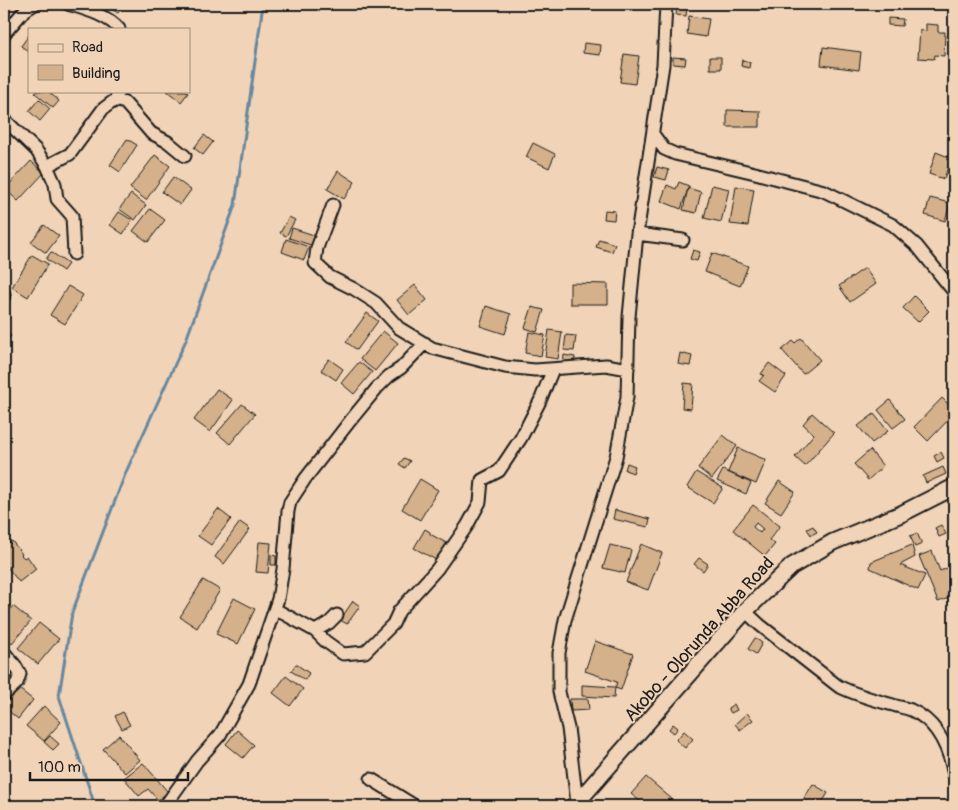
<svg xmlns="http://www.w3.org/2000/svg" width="958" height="810" font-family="Pangolin,sans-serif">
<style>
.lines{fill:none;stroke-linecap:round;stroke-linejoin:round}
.stream{stroke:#66879f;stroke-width:3}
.building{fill:#d4b18a;stroke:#1c1c1c;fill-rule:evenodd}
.street-casing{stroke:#1c1c1c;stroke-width:15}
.secondary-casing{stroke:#1c1c1c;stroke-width:19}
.street{stroke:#f1d4b7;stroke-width:11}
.secondary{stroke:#f1d4b7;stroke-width:15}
.labels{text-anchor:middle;stroke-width:4;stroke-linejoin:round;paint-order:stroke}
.street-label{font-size:18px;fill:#1c1c1c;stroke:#f1d4b7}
</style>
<rect width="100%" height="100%" fill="#f1d4b7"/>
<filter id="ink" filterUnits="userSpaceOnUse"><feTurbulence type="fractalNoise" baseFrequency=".02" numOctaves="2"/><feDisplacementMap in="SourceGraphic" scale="10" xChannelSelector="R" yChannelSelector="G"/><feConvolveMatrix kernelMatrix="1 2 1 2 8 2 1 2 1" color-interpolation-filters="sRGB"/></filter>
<g filter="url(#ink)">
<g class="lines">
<path class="stream" d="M95,806L59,696L72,613L126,472L186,340L235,205L263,4"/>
</g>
<path class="building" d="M103,4H124L118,13Z
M677,7L687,8L686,16L676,15Z
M689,16L709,19L706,37L687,34Z
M888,18L903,19L902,26L888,25Z
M926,24L938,25V32H945L944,56L935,55L934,59L918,58L920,30L926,31Z
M29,35V52L21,46Z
M584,43L601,45L600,55L583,53Z
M823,47L861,52L859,70L821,65Z
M624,54L639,56L635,84L620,82Z
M673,57L686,58L685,65L673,64Z
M710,57H721V69H710Z
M742,60L750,62L749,68L741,66Z
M37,91H48L59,101L53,108L35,93Z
M167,91H186L188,93L181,102Z
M39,99L50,109L40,121L29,111Z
M727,110L760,111V127H727Z
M204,135L213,142L203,155L194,148Z
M127,139L137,145L120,172L110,165Z
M533,143L555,154L549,168L526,157Z
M936,152L951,158L944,179L929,174Z
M155,155L170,166L146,200L130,188Z
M31,161L44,173L18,201L5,189Z
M657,167L669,170L666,180L654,177Z
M338,171L355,182L344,199L327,189Z
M173,177L191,190L180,205L162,192Z
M679,182L689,186L681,209L661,201L667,185L676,189Z
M712,185L729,189L721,222L704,218Z
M736,186L754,189L748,226L730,224Z
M688,188L701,192L696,213L683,210Z
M131,194L146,205L135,220L119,209Z
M930,198L950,203L945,221L925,215Z
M150,209L165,220L148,242L133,231Z
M605,210L615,211L614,220L604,219Z
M119,212L132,220L123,234L110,225Z
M289,217L295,220L286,236L280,233Z
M44,225L59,236L46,253L31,242Z
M292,228L317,236L314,246L289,238Z
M286,239L309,247L304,260L282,252Z
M599,239L615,244L612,252L596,247Z
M693,250L700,252L697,261L690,259Z
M51,252L68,264L63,271L46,259Z
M712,253L748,266L740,286L705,272Z
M32,255L48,264L28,297L12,287Z
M865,268L876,284L850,302L839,286Z
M570,283L608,284V304H570Z
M415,285L427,300L409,315L397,300Z
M68,286L83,295L65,324L50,315Z
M914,296L929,311L918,322L903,308Z
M486,306L511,314L505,334L480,326Z
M532,307L544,310L537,332L525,328Z
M367,313L378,321L357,350L346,342Z
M4,329L11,336L4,343Z
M549,330L562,332L558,359L545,357Z
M383,331L398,343L375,371L360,359Z
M529,332L545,335L541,356L525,353Z
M566,335L576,336L574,351L564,350Z
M801,338L820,360L803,374L782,350L793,341L795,343Z
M680,353L692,356L690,366L678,364Z
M564,355L575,357L574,366L563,364Z
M329,359L343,369L336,380L321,370Z
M359,362L372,372L354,394L341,383Z
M769,363L786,376L775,392L759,381L764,375L761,374Z
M684,383L693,384L691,409L682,408Z
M217,389L233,400L210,432L194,420Z
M942,398L954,410V414L928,441L914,427Z
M890,400L905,419L893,428L878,410Z
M242,404L255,414L230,444L217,433Z
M812,413L834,433L805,466L795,457L814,434L803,424Z
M874,414L888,431L872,443L858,426Z
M723,435L737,446L712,479L698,468Z
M738,448L766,460L756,484L728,472Z
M870,450L883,466L868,480L854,464Z
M941,452L944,458L937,462L934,456Z
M404,458L410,461L405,468L399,464Z
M627,463L635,466L633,473L625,470Z
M943,467L946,474L926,483L923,476Z
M723,470L751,483L746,494L717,481Z
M696,472L723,488L713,503L687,487Z
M420,479L438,490L420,520L402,509Z
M779,481L795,492L781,513L765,503Z
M753,505L780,526L769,540L775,544L765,556L733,530ZM756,523L763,529L760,533L753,527Z
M218,509L231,519L211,545L198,536Z
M615,510L650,519L648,527L613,519Z
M240,522L250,529L224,564L215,557Z
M941,525L946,534L939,537L935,528Z
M813,526L817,532L811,535L807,529Z
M425,529L430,532V534L450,545L440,562L414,548Z
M917,533L922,544L915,547L910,536Z
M8,540L10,543L12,541L22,554L21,555L24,558L27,556L36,569L19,582L4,563V543Z
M259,542L271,543L268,573L256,572Z
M641,544L662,553L648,590L626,582Z
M610,545L631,550L625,573L603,568Z
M912,545L915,557L900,565L925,575L918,590L870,568L871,562Z
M932,551L940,571L954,565V596L938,602L919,556Z
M271,555L276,556V565H271Z
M699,558L708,564L703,571L694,564Z
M203,580L220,590L197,628L180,617Z
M234,598L255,609L238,644L216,634Z
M353,601L360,606L347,624L340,620Z
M13,606L31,621L12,643L4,636V617Z
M39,623L59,639L38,664L18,648Z
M755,638L762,643L756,654L748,649Z
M595,641L633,654L621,690L615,688L617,682L585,671Z
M296,664L309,673L305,680L291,671Z
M4,667L13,675L4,685Z
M286,676L303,689L290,706L273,693Z
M582,685L615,687L614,698L582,696Z
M18,688L33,700L18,719L4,707Z
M570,699H588L589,710L571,711Z
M734,704L737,710L731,713L728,708Z
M44,706L61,722L44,741L26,726Z
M123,712L130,725L122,729L115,716Z
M747,713L753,720L740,730L735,724Z
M673,724L678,728L674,733L669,729Z
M237,730L254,745L243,758L226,744Z
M684,731L693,739L685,748L676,740Z
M119,735L140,760L125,773L103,749Z
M50,736L59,744L53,750L44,742Z
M143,763L168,792L158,800L148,789L139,796L124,778Z
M646,777L673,800L668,806H646L631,794Z
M813,784L828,793L820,806H799Z"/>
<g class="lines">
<g class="street-casing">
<path id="street" d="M68,4C84,9 108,15 119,29
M4,34L24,11L35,4
M115,100L125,103L151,133L168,142L185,156
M4,119L36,150L47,166L55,184L57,199L72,216L74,254
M653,134L664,149L675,154L755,173L824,191L893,225L917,246L954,292
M47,166L70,154L103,109L115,100L119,91
M333,205L317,248L315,263L330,277L354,289L376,303L399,328L432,348L505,367L535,370L606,365L628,369
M637,234L683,240
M4,294V296
M275,609L315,631L329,623L337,615
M745,611L760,625L838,686C856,695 874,700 893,705C899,707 906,708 911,710C938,722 949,749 954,775
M315,631L325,641L343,654L365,652L393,624L399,611L437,569L467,526L480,502L482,480L499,471L521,438L540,401L553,369
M4,652L15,665L20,674L17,683L4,695
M371,779L415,806
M577,803L568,728L559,692V653L565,620L616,457L627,397L629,317L637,234L663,65L666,4
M165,806L197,761L220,735L249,684L278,599L283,569L288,511L290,502L305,479L350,421L377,388L389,376L401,368L425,343"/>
</g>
<g class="secondary-casing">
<path id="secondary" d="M574,806L745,611L792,566L833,542L901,514L954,487"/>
</g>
<use href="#street" class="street"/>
<use href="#secondary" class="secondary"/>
</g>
</g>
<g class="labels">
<g class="street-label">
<text transform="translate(699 639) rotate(-48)" y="6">Akobo - Olorunda Abba Road</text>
</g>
</g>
<rect width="958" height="810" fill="none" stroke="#f1d4b7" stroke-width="20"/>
<rect x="10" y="10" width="938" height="790" fill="none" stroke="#1c1c1c" stroke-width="2" filter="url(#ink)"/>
<rect x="28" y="28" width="162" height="65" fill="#f1d4b7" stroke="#9c8a79"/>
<rect x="38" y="44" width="25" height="8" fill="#f1d4b7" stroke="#9c8a79"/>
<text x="72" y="52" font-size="15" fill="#1c1c1c">Road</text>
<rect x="38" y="65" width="25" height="15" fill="#d4b18a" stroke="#9c8a79"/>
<text x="72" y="78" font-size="15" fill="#1c1c1c">Building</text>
<path d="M30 772v8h158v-8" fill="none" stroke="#1c1c1c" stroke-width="2.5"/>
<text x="38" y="772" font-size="15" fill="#1c1c1c" stroke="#f1d4b7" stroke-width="4" paint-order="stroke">100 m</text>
</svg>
